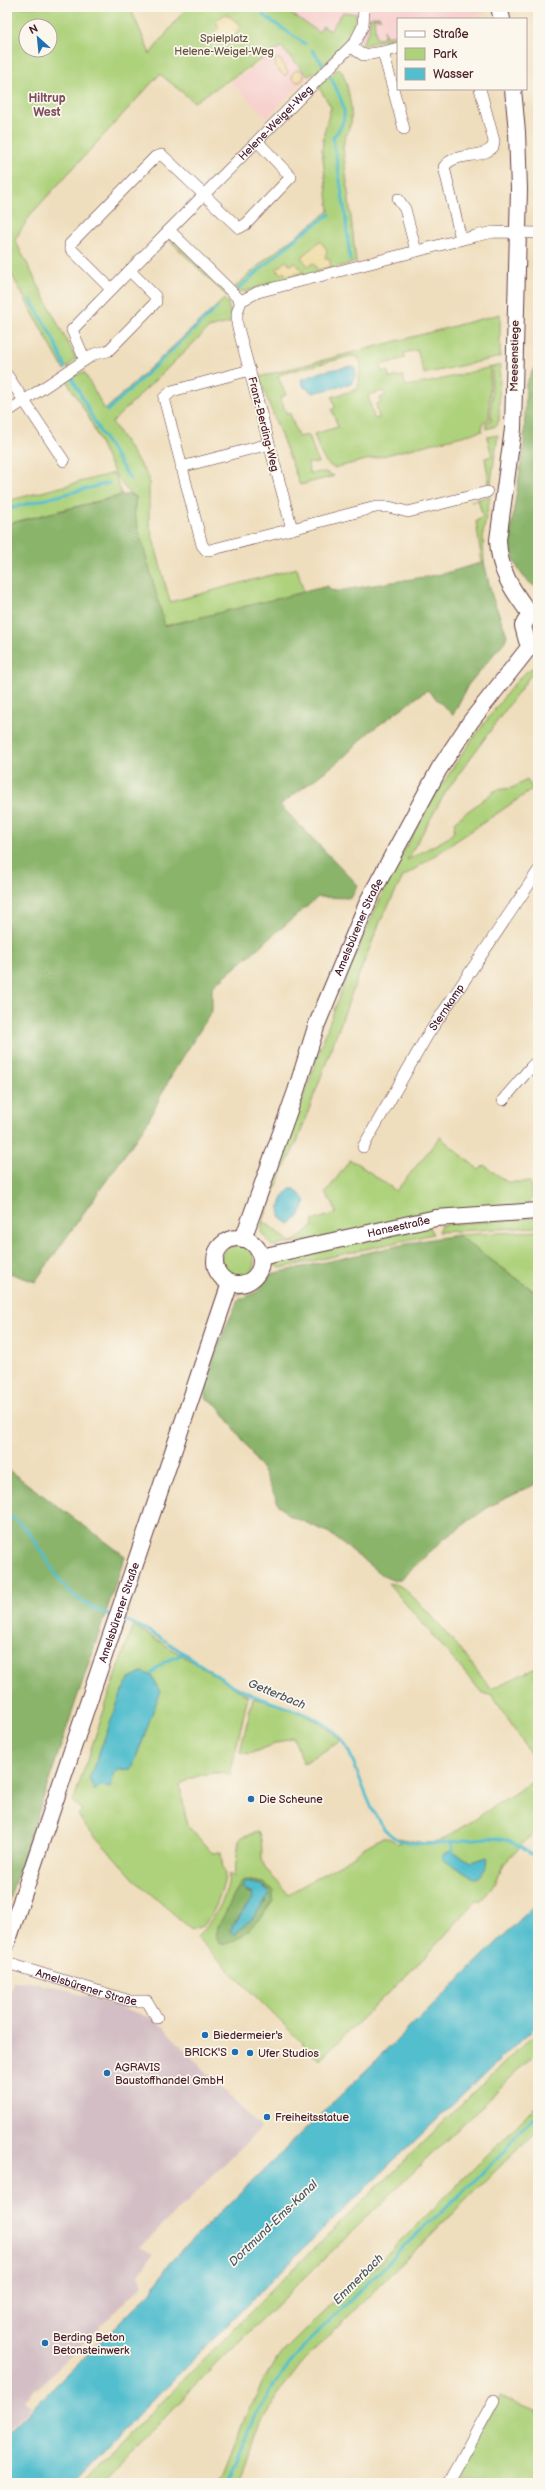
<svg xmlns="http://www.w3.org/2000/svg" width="545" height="2490" font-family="'Balsamiq Sans',sans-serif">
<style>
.built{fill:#f7d0ce}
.industrial{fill:#d2bec4}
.green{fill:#aed27b;stroke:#7c7853;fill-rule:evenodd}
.forest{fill:#8ab46b;stroke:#6a6a4b;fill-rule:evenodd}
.sand{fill:#eeda9e;stroke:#9c7c64}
.water{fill:#52bece;stroke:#4e6e7c}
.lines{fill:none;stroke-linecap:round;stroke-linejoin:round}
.stream{stroke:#52bece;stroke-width:3}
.street-casing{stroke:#633c41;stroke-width:12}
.secondary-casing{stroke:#633c41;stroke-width:18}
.street{stroke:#fff;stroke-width:11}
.secondary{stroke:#fff;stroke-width:16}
.poi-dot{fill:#1f6fb2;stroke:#fbf7ec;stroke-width:1.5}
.labels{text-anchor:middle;stroke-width:3.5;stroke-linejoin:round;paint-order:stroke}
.park-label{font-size:11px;fill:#685543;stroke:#fbf7ec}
.street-label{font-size:11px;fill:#4a1f2b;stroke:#fbf7ec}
.poi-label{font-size:11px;fill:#4a1f2b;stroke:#fbf7ec;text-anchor:start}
.neighbourhood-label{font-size:12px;font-weight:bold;fill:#7e4f60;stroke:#fbf7ec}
.water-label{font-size:12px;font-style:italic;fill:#4d5764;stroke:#fbf7ec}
</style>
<rect width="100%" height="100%" fill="#fbf7ec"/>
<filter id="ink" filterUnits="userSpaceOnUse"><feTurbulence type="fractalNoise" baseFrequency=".025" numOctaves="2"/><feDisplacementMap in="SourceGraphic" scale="8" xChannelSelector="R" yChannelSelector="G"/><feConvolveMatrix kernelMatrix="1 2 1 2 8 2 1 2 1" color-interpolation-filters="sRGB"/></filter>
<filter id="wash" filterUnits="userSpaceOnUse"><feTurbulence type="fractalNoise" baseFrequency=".012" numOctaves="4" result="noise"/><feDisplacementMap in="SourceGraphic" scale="16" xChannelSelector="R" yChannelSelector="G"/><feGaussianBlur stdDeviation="0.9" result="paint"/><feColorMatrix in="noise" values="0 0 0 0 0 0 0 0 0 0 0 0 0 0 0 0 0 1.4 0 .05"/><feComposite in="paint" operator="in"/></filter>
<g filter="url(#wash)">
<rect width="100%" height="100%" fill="#efdebd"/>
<path class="built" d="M278,7H484L486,13L462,19H398V36L365,45L352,35H320Z
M281,46L308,76L267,118L231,82L261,63L259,60Z"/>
<path class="industrial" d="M14,1981H30L58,1987L155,2019L261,2128L140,2247L153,2254L139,2274L143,2285L25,2400L31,2407L7,2430V1998Z"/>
<path class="green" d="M7,7H130L150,54L187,7H281L319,32L323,26L330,31L343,12L357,14L352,35L318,71L308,76L281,47L194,102L160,74L31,214L15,240L76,359L64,370L7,266ZM26,26H50V50H26Z
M379,16L381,18H374L376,39L384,37V30L386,37L398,34V37L386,40L387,46L384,40L365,45L362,43L369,31L370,17Z
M339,68C347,75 353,112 351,123C348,131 344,138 343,147L356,262L242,292L234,288L266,259L329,211L322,150L324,133L331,107L318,86Z
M169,237L232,299L231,300L167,238Z
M224,299L228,303L232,322L209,328L112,422L149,478V523L170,602L297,568L304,593L164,626L134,512L136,497C115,487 99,437 88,416C81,404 73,392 66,379L84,372L105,410Z
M500,314V357L424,374L417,350L404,353L405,358L381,365L382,372L388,371L389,378L403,376L406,386L430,382L500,365L499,420L496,426L486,429V423L491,420L492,372L490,369L489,419L483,422L482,431L334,468C321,462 319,447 314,434L338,427L332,410L335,407L332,397L358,389L361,363L358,357L351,356L281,374L278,377L286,395L280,398L287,414L290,413L298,437L309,435L318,463H308L309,473L325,472L334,476L300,485L259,377ZM384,391L385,396L380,398L381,403L376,404L379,418L377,419L374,418L368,395Z
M498,435L490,488L485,458L492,456L487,437Z
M114,473L122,495L7,524V501Z
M490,496L483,534L484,562L482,563L476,521L483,517L478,500L471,501Z
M538,665L445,793L407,860L446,839L454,832L455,821L496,790L512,788L527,780L533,789L403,877L380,922L354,987L297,1142L283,1170L263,1221L290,1242L296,1240L313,1226L312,1221L336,1213L333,1203L325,1194L350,1160L358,1164L396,1191L440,1137L479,1170L484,1165L507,1182H530L532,1199L527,1207L272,1246L261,1232L263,1217C274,1182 287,1147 298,1113C346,970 396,838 489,717C503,700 517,674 538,665Z
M538,1217V1227L438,1232L441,1225Z
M428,1226L433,1234L281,1268L276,1266L275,1261Z
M538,1231V1294L457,1235Z
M220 1262a17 17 0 1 1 34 0a17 17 0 1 1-34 0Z
M272,1264V1270L251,1290L236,1295L255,1283Z
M388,1583C392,1584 397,1584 400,1586C431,1610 466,1657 491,1689L538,1667V1765L492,1695L483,1694Z
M133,1625L248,1696L230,1775C219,1769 190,1776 180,1785L187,1825L212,1853L221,1852L223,1870L225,1872C225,1887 210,1934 190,1928L138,1883L81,1821L78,1814L82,1811L73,1802Z
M253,1698C283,1705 320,1717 341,1741L304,1763L293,1737L249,1754L240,1752Z
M538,1778V1828L504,1864L493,1885L480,1902L477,1900L427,1955L319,2060L196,1937C213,1920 228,1899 229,1874L234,1877L239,1841L243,1836L258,1832C265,1846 259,1853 264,1865C268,1873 282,1886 288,1894L350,1859L363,1848L383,1837L391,1839L398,1844L401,1843L398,1838L425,1843L439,1842Z
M538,2030V2051L217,2363L102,2483H82L281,2281Z
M538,2104V2129L309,2355C278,2391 250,2437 238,2483H219L245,2417L269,2371L285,2350L340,2296L378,2264Z
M500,2396L538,2412V2483H451Z"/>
<path class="forest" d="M534,368L538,390V588C518,578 511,557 510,536L524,444L526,384Z
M129,494L136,497L134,512L165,626L328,586L330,590L337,591L442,574L484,562L492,596L507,635L505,641L468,685L453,715L427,690L368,733L343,758L280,805L358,885L351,898L318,897L212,987V1011L171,1076L147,1123L35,1282L7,1272V524Z
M457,1235L538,1294V1483L490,1506L445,1538L401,1579L395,1581L383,1576L328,1532L288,1515L280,1507L264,1473L245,1443L217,1405L206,1398C206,1367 226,1328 238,1300L257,1292L271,1274L420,1241Z
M7,1469L125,1556L7,1905Z
M246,1880L263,1883L273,1891V1901C261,1918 246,1938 225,1944L219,1942L216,1936L218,1927L241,1882ZM245,1882L261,1885L269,1891L266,1901L236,1934L235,1922L253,1898L252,1895L246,1892Z"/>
<path class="sand" d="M226,14L240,24L239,29L230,44L223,45L214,32L219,28L216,20Z
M279,58L288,72L285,76L276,68L275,60Z
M292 76a6 6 0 1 1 12 0a6 6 0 1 1-12 0Z
M320,241L327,250L325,258H329L331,266L318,270L313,263L308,266L301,257Z
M286,261L290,265L295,262L303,272L287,276L284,272L281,274L276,269Z"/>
<path class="water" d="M351,366L355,368L356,375L351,384L313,393L304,387L301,380L321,372Z
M290,1189H295L306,1201L299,1217L289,1224L281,1218C276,1210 283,1194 290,1189Z
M143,1672L152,1676L160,1692L132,1769L118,1770L115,1772L110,1788L100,1786L95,1791L89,1779L123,1689L129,1679Z
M450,1851L472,1862L487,1857C490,1864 482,1877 474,1878L443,1860V1855Z
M245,1882L261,1885L270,1894L252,1919L233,1934L230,1931L253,1898L252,1894L242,1889Z
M538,1902V2024C379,2173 223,2325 74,2483H7V2433L150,2293L169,2263Z"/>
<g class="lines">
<path class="stream" d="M263,15L305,44
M312,50L322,63
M331,78C342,100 353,117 333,137L345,212L350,260
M239,288L296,238L330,214
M30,299L53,338L65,367
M72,378L99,430L130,479
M107,411L218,307
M7,509L109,483
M7,1515C36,1529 45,1565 66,1588C79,1602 95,1609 113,1616
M122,1619C170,1636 208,1677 255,1696C283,1708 318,1713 339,1736C359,1759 367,1822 395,1838C400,1841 407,1842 413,1843C457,1850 494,1821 532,1855
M151,1674L164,1662L183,1654
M452,1843L453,1852
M227,2483L254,2419L280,2376L305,2345L427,2224L439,2215L506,2150L517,2133L538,2114"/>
</g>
</g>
<g filter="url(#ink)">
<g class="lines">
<g class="street-casing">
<g id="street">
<path d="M351,47L363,55L383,52L404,129"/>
<path d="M383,52L398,48"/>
<path d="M398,199L405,209L416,251"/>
<path id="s1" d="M169,230L355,42L363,26L364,7"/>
<path d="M461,239L444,167C455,151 481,160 493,147L494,141L480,89"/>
<path d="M111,289L71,249L70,244L155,157L162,155L239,228L246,224L291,177L257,141"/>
<path d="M85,360L72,330L169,230L241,301"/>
<path d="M250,370L172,391L164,398L202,545L206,550H210L292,529"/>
<path d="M7,375L64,461"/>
<path d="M7,412L94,354L108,351L156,302L155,296L130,271"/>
<path d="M181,467L269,444"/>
<path d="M487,492L408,512L389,507H376L292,529L237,324V313L241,301L258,292L475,236L494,232L538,233"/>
<path d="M531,1067L538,1060"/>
<path d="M503,1100L531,1067L538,1072"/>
<path id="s2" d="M363,1147L427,1036L538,871"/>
<path id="s3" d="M7,1963L130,2001H147L157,2018"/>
<path d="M448,2483L494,2400"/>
</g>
</g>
<g class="secondary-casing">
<g id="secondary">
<path d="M499,7L502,19"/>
<path d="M513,89L517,132L519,189L513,429L498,540C499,571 512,590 530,614"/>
<path d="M538,610L530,614L523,626L527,641L538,649"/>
<circle cx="238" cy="1261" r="23"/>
<path id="s4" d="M243,1239L296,1091L317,1024L369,899L439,769L471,721L531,645"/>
<path id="s5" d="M261,1257L436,1218L538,1211"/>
<path id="s6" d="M7,1943L230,1283"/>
</g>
</g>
<use href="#street" class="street"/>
<use href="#secondary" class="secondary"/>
</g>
</g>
<g class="poi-dot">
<circle cx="251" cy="1799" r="4"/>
<circle cx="205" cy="2035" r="4"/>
<circle cx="235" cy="2052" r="4"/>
<circle cx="250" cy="2053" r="4"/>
<circle cx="107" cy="2073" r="4"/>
<circle cx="267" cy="2117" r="4"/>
<circle cx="45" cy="2343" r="4"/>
</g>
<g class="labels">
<g class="park-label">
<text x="224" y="42">Spielplatz<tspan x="224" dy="13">Helene-Weigel-Weg</tspan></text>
</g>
<g class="street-label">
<text dy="4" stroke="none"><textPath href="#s1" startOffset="151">Helene-Weigel-Weg</textPath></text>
<text transform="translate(514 356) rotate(-89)" y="4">Meesenstiege</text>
<text transform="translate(264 424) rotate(76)" y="4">Franz-Berding-Weg</text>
<text dy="4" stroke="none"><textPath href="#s4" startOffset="333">Amelsbürener Straße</textPath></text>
<text dy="4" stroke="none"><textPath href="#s2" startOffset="163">Sternkamp</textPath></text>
<text dy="4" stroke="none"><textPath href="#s5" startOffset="141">Hansestraße</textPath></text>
<text dy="4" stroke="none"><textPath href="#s6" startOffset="349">Amelsbürener Straße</textPath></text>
<text dy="4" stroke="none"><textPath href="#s3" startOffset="83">Amelsbürener Straße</textPath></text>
</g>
<g class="poi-label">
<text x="259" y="1803">Die Scheune</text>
<text x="213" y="2039">Biedermeier's</text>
<text x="227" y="2056" text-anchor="end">BRICK'S</text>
<text x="258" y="2057">Ufer Studios</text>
<text x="115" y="2071">AGRAVIS<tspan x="115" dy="13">Baustoffhandel GmbH</tspan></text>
<text x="275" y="2121">Freiheitsstatue</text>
<text x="53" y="2341">Berding Beton<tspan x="53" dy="13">Betonsteinwerk</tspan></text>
</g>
<g class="neighbourhood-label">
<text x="47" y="102">Hiltrup<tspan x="47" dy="14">West</tspan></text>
</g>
<g class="water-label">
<text transform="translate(277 1694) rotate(22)" y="4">Getterbach</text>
<text transform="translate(273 2223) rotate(-44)" y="4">Dortmund-Ems-Kanal</text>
<text transform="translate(358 2279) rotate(-45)" y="4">Emmerbach</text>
</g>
</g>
<rect width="545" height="2490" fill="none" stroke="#fbf7ec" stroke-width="24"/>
<rect x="397" y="18" width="130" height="72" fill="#fbf7ec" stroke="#b4a19f"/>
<rect x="405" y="31" width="20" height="6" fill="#ffffff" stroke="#b4a19f"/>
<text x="433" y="38" font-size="12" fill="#4a1f2b">Straße</text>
<rect x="405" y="48" width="20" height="12" fill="#aed27b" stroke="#b4a19f"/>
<text x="433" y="58" font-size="12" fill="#4a1f2b">Park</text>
<rect x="405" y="68" width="20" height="12" fill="#52bece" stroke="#b4a19f"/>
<text x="433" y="78" font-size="12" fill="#4a1f2b">Wasser</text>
<g transform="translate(38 38) rotate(333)"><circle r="19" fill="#fbf7ec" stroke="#b4a19f"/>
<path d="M0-3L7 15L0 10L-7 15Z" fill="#1f6fb2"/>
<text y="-6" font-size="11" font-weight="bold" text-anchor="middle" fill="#4a1f2b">N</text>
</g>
</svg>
